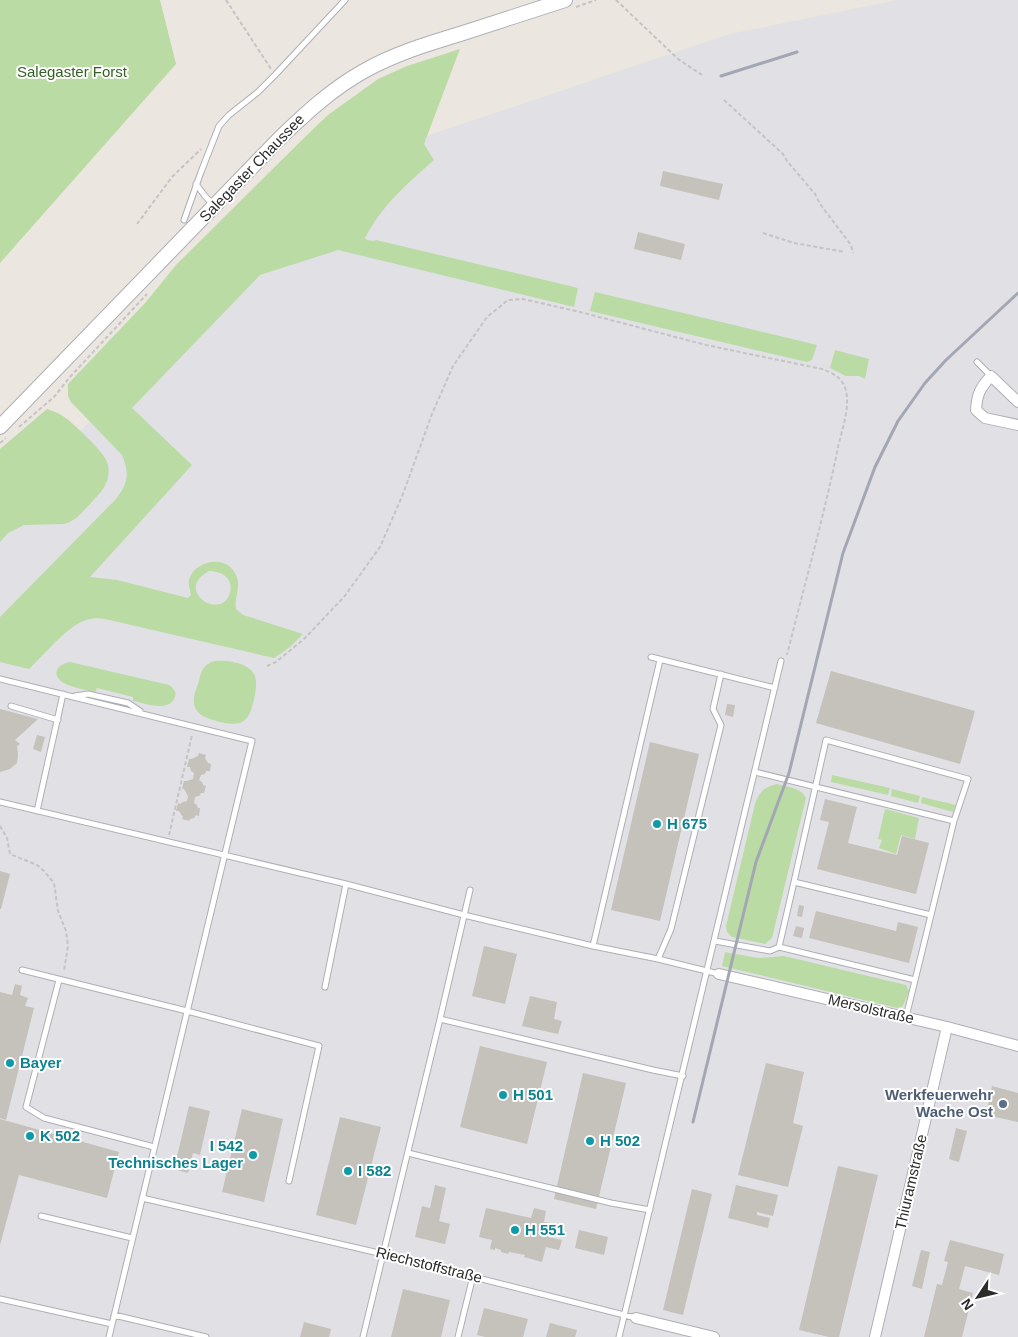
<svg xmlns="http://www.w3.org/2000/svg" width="1018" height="1337" font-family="Helvetica,sans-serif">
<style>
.industrial{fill:#e1e0e5}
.green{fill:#badba4;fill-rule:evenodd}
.building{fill:#c5c1bb}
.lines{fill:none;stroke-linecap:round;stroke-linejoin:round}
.service-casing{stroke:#adafb6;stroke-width:7}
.minor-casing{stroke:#adafb6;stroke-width:12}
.secondary-casing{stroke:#adafb6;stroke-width:16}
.path{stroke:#c4c4c4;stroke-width:2;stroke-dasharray:4 2.5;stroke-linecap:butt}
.service{stroke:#fff;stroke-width:5}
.minor{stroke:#fff;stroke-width:10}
.secondary{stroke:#fff;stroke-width:14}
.rail{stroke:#a3a7b4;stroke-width:3}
.culture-dot{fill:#0f9aa8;stroke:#fff;stroke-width:2}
.service-dot{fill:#5c6f8a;stroke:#fff;stroke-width:2}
.labels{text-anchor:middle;stroke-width:4;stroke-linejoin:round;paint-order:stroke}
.park-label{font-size:15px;fill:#346124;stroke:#fff}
.street-label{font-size:15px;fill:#2c2c2c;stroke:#fff}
.culture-label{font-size:15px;font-weight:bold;fill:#0d838f;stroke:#fff;text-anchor:start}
.service-label{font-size:15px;font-weight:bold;fill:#4e5e75;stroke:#fff;text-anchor:end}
</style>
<rect width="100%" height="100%" fill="#ece6e0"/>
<path class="industrial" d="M897,0H1018V1337H0V514L248,257L349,162L730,34Z"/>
<path class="green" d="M0,0H160L176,64L0,263Z
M460,49L424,144L434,160C406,185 383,204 365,238L367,240L374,241L376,240L578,288L574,307L338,250L260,275L132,408L192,465L90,577L117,580L188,598L191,595C190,590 188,585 189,580C194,562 221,555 233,570C245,585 231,602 237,610C239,612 241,613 243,615L303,634L290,647L274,658L105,619C98,618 92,618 86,620C67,626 44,655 29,669L0,662V617L116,499C128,483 130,473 122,455L71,402L68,396V384L146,302L176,265L305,137L328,115L378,79L407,66ZM209,571C221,571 234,578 230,593C221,622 173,590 209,571Z
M595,292L817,345L812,360L807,362L590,311Z
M835,350L869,359L865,379L859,376H846L830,368Z
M47,409C52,411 57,412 61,415C71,420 100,449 105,458C109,464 109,471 108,477C106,488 98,495 91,503C83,511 76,521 64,524L24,525L8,533L0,542V449Z
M214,661C226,660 249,662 255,676C258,685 254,701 251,710C249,715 247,719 242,722C234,727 206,720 199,713C197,711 194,706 194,703C193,696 197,687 199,681C201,671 203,665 214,661Z
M70,662L169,685C174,689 178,692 174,699C167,712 145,703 133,701V697L97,688L95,692C86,690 51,685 57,670C59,665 65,663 70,662Z
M832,775L890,788L888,795L831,782Z
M777,784C787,787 802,788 806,798L772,938L765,944L732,937L727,932L726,926L755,804C760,791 763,788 777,784Z
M892,789L920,796L918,803L891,796Z
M922,797L956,805L953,812L921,803Z
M885,809L919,818L915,839L901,835L896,854L879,848L882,840L878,839Z
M725,952L758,958L784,956L906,985L909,991L903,1006L897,1008L722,966Z"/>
<path class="building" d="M663,171L723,184L719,200L660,186Z
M638,232L685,244L681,260L634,249Z
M831,671L975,711L960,764L816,723Z
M727,704L735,705L733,717L725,715Z
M0,709L38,719L15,740L20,744L17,746L18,755L17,763L10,769L0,772Z
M37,735L45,737L41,752L33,749Z
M650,742L699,754L660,921L611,910Z
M199,753L206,755L205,758L208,763L211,764L210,771H206L205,774L201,775L199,780L202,782L203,785L206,786L204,793H201L199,796L195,797L194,803L197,805L198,808H200L199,816L196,815L194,818L190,819L189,821L182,819L183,817L179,811H176L178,803L180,804L183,802L187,801L188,796L184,789H182L184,781H187L193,779L194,773L191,771L190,767H187L189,759H192L198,756Z
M825,799L857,807L848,843L897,855L902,836L929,843L916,894L817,869L829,822L820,820Z
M0,871L10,874L1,909H0Z
M799,905L804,906L802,917L797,916Z
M816,911L896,931L898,922L918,927L909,963L809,938Z
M796,926L804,928L802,938L793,936Z
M484,946L517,954L505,1004L472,996Z
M15,984L22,986L20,995L28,998L25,1006L34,1008L6,1120L0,1118V992L12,995Z
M530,996L557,1002L554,1019L562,1021L558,1034L522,1026Z
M480,1046L547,1062L527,1144L460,1127Z
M766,1063L804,1072L793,1123L803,1126L788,1187L738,1175Z
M583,1073L626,1083L596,1209L554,1199Z
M992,1086L1018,1093V1122L986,1115Z
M189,1106L210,1111L200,1155L193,1153L188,1173L174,1169Z
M242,1109L283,1119L264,1202L222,1192Z
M340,1117L381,1127L356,1225L316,1215Z
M0,1119L119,1152L107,1198L19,1175L0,1245Z
M956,1128L967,1131L959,1162L949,1159Z
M838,1166L878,1175L839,1337H829L799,1330Z
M435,1185L446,1188L439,1221L450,1224L445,1244L415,1237L422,1206L430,1208Z
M736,1185L778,1195L773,1216L757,1212V1215L770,1218L768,1228L728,1218Z
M692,1189L712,1194L683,1315L663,1310Z
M486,1208L531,1218L534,1208L546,1211L544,1222L551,1223L548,1237L562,1240L559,1250L546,1247L542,1262L524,1257L525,1255L509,1252L508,1254L501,1252V1250L495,1248V1250L490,1249L492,1240L479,1237Z
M579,1230L608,1237L604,1255L575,1248Z
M950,1240L1004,1254L999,1275L965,1266L959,1289L973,1293L962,1337H924L937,1284L942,1285L948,1262L944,1261Z
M921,1250L930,1252L922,1289L912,1286Z
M403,1289L450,1300L441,1337H391Z
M484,1308L528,1319L523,1337H485L477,1335Z
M304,1322L331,1329L329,1337H300Z
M550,1323L577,1330L575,1337H546Z"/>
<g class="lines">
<g class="service-casing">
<path id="service" d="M196,184L205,196L214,206
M184,220L201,172L219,126L229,115L258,92L275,75L345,0
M977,362L991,376
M651,657L775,688
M0,679L252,741L109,1337
M75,696L88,694L128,703L140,711
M11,706L58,720
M755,772L954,821L906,1017
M0,802L346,884L464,915L593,946L658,959L719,974
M37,811L63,694
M931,915L794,882L826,740L968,779L954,821
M715,941L770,951L779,947L794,882
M593,946L660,660
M779,947L915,980
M658,959L671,929L721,725L713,709L721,674
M22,970L187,1011L319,1046L289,1181
M59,980L26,1107L44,1118L154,1147
M325,987L346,884
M440,1019L653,1070L683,1076
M408,1153L611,1203L650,1210
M142,1198L383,1254L636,1318
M41,1216L132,1238
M0,1299L112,1324
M114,1315L206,1337
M363,1337L440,1019L470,890
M458,1337L473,1276
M619,1337L781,661"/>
</g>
<g class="minor-casing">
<path id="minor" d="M1018,402L991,376C980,388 977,394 976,410L985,418L1018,425
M719,974L947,1027L1018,1046
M636,1318L714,1337
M875,1337L947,1027"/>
</g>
<g class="secondary-casing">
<path id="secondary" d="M0,427L281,137C307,112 332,89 364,71C394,54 427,44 460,34C495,23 530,11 565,0"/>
</g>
<path class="path" d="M226,0L271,69
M616,0L678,59L702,75
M576,7L596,0
M724,100L783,154L787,161L815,194L820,204L851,245L853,253
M137,224L172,177L201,149
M763,233L794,243L845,252
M19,427L54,397L70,377L147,294
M0,443L6,438
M267,666L276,662L304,639L344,597L380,547L403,494L432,414L453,366L487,317L508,300L523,299L580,312L706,345L822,369C833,373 843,378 846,391C850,408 842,430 838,447C824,517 804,586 787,655
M0,826L7,838L10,854L37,865L44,871L54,883L58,911L66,931L68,946L64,971
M169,835L192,735"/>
<use href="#service" class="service"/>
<use href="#minor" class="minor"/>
<use href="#secondary" class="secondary"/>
<path class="rail" d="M721,76L797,52
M693,1122L756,862L789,773L843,553L875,467L898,421L925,383L946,360L1018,293"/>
</g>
<g class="culture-dot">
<circle cx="657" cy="824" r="5"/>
<circle cx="10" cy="1063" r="5"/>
<circle cx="503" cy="1095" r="5"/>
<circle cx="30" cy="1136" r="5"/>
<circle cx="590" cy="1141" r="5"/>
<circle cx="253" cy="1155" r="5"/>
<circle cx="348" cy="1171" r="5"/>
<circle cx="515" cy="1230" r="5"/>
</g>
<circle class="service-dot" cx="1003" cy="1104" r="5"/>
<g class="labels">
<g class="park-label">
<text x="72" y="77">Salegaster Forst</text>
</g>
<g class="street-label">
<text transform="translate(252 168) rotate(-46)" y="5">Salegaster Chaussee</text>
<text transform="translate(871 1009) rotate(13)" y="5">Mersolstraße</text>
<text transform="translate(911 1182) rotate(-77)" y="5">Thiuramstraße</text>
<text transform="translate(429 1265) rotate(14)" y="5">Riechstoffstraße</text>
</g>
<g class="culture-label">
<text x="667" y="829">H 675</text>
<text x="20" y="1068">Bayer</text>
<text x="513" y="1100">H 501</text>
<text x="40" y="1141">K 502</text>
<text x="600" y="1146">H 502</text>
<text x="243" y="1151" text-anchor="end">I 542<tspan x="243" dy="17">Technisches Lager</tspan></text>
<text x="358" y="1176">I 582</text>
<text x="525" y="1235">H 551</text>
</g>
<g class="service-label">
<text x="993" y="1100">Werkfeuerwehr<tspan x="993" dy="17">Wache Ost</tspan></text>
</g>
</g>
<g transform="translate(978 1297) rotate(235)" stroke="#ffffff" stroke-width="4" paint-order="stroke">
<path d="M0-4L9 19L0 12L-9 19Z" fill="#2c2c2c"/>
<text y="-8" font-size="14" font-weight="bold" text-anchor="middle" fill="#2c2c2c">N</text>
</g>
</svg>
